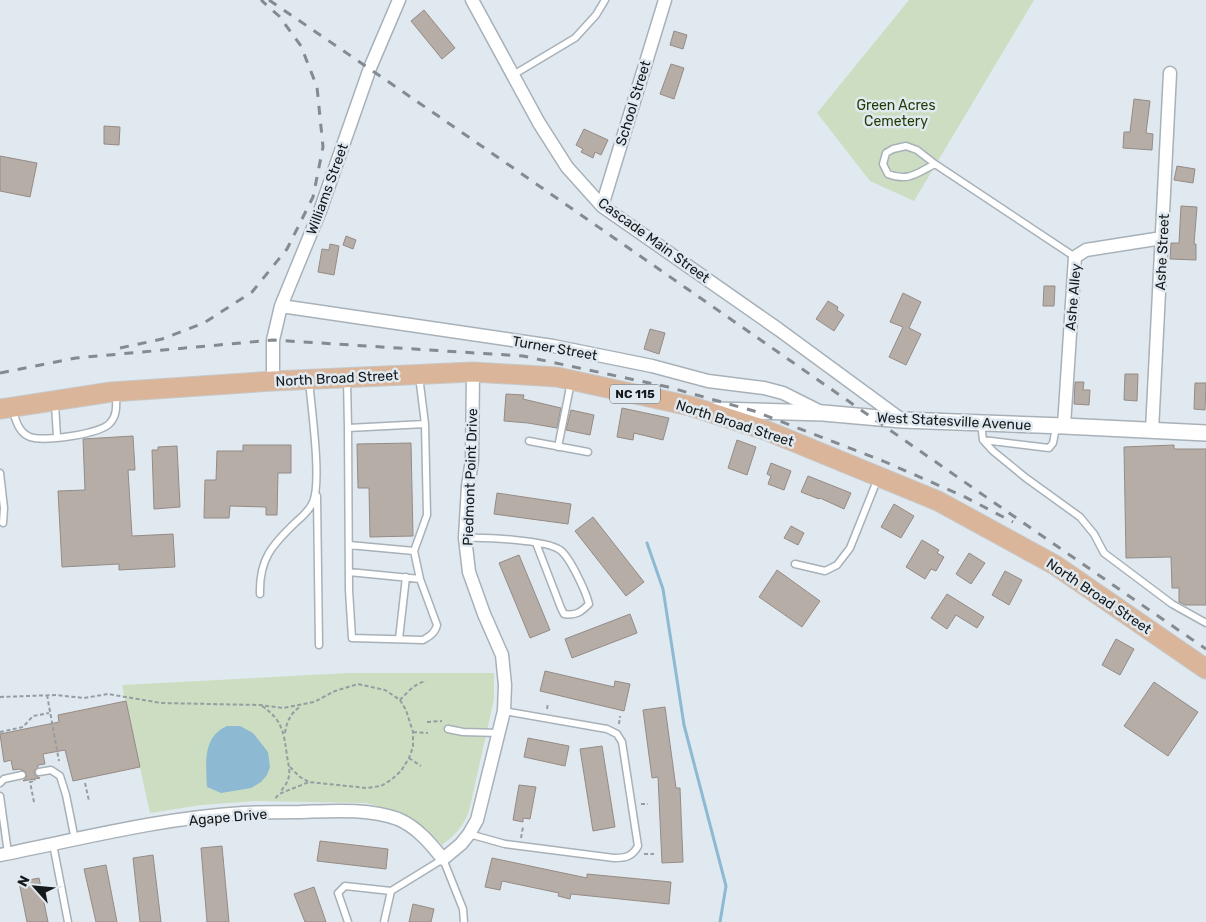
<svg xmlns="http://www.w3.org/2000/svg" width="1206" height="922" font-family="Rubik,sans-serif">
<style>
.green{fill:#ccddc1}
.water{fill:#8db9d2}
.lines{fill:none;stroke-linecap:round;stroke-linejoin:round}
.stream{stroke:#8db9d2;stroke-width:3}
.building{fill:#b7ada7;stroke:#958b86}
.service-casing{stroke:#a8b1b8;stroke-width:9}
.minor-casing{stroke:#a8b1b8;stroke-width:15}
.tertiary-casing{stroke:#a8b1b8;stroke-width:18}
.primary-casing{stroke:#c7c8c8;stroke-width:21}
.path{stroke:#959da2;stroke-width:2;stroke-dasharray:4 2.5;stroke-linecap:butt}
.service{stroke:#fff;stroke-width:6}
.minor{stroke:#fff;stroke-width:12}
.tertiary{stroke:#fff;stroke-width:15}
.primary{stroke:#dab599;stroke-width:19}
.rail{stroke:#848a8f;stroke-width:3;stroke-dasharray:9 9;stroke-linecap:butt}
.labels{text-anchor:middle;stroke-width:5;stroke-linejoin:round;paint-order:stroke}
.shield{fill:#e0e9f0;stroke:#52575b;stroke-width:1}
.shield-label{font-size:12px;font-weight:bold;fill:#15191b}
.street-label{font-size:14px;fill:#15191b;stroke:#e0e9f0}
.park-label{font-size:14px;fill:#1f3b01;stroke:#e0e9f0}
</style>
<rect width="100%" height="100%" fill="#e0e9f0"/>
<path class="green" d="M909,0H1034L914,201L870,181L817,113Z
M348,673H494V699L469,811C463,827 455,835 442,845L427,830L409,817L390,809L366,803L256,801L201,805L150,813L122,685Z"/>
<path class="water" d="M227,726H240L253,733L268,752L270,767L267,775L261,782L251,788L221,793L207,787C206,764 202,737 227,726Z"/>
<g class="lines">
<path class="stream" d="M647,543L663,589L684,725L726,886L720,922"/>
</g>
<path class="building" d="M424,10L455,48L442,59L411,21Z
M674,31L687,35L683,49L670,45Z
M671,64L684,68L674,99L660,94Z
M1134,99L1150,101L1146,133L1153,134L1152,150L1123,148L1124,132H1130Z
M104,126L120,127L119,145L104,144Z
M584,129L608,140L601,155L595,152L593,158L581,152L583,149L576,145Z
M0,156L37,163L30,197L0,191Z
M1177,166L1195,169L1193,183L1174,180Z
M1181,206L1197,207L1194,244H1196V260L1170,259L1171,243H1179Z
M346,236L356,240L353,249L343,245Z
M330,244L339,246L334,275L318,272L322,249L329,250Z
M1044,286H1055L1054,306H1043Z
M903,293L921,302L909,328L921,334L906,365L889,357L903,327L890,322Z
M828,301L838,307L837,310L844,315L834,331L816,319Z
M650,329L665,333L659,354L644,349Z
M1125,374H1138L1137,401L1124,400Z
M1075,382H1084L1083,390H1090L1089,405L1074,404Z
M1195,383H1206L1205,410L1194,409Z
M506,394L524,395L523,399L561,408L557,428L528,423L504,421Z
M622,408L669,418L663,440L634,433L633,440L617,437Z
M571,410L594,415L590,435L566,430Z
M133,436L135,470H128L132,536L173,534L175,567L119,570V564L62,567L58,491L85,490L83,439Z
M737,440L756,447L747,475L728,468Z
M411,443L413,536L370,537L369,488H358L357,444Z
M243,445H291V473H278L277,515H266V507L230,506L229,518H204L205,480H216L217,451H243Z
M1174,445V449H1206V605H1185L1179,602V588H1172L1171,557L1126,558L1124,447Z
M177,446L180,507L154,509L152,450H158V447Z
M771,463L791,471L784,490L768,484L771,476L767,474Z
M808,476L851,493L844,509L820,498L819,499L801,492Z
M497,493L571,504L568,524L494,514Z
M894,504L914,516L901,538L881,527Z
M593,517L644,582L626,596L575,531Z
M791,526L804,533L798,545L784,538Z
M922,540L939,550L937,553L944,557L936,571L931,569L925,579L906,567Z
M969,553L985,563L971,584L956,574Z
M519,555L550,630L530,638L499,563Z
M777,570L820,601L802,627L759,597Z
M1005,571L1022,580L1009,605L992,595Z
M947,594L984,617L977,628L956,615L947,629L931,618Z
M630,614L637,633L572,658L565,639Z
M1116,639L1134,649L1120,675L1102,665Z
M545,671L614,687L615,681L630,684L624,711L540,691Z
M1154,682L1198,712L1168,756L1124,726Z
M126,701L140,767L73,781L65,750L43,754L45,764L38,765V767L34,771L36,776L40,778L23,781L27,776L25,771L21,770L20,769L13,770L11,760L4,762L0,734L59,722L58,715Z
M665,707L676,788H680L683,862L662,863L658,777L652,778L643,710Z
M528,738L569,746L565,766L524,757Z
M602,746L615,827L593,831L580,749Z
M519,785L536,787L530,819L523,818V822L513,820Z
M320,841L388,849L386,869L317,861Z
M222,846L229,922H207L201,848Z
M153,855L161,922H140L133,858Z
M492,858L587,878V874L671,882L669,904L571,894L570,899L558,896L559,893L502,881L500,890L485,887Z
M106,865L117,922H96L84,869Z
M39,878L48,922H27L19,882Z
M314,887L326,922H305L294,894Z
M413,904L434,909L431,922H409Z"/>
<g class="lines">
<g class="service-casing">
<path id="service" d="M513,75L575,38L596,15L605,0
M906,146L917,150L935,164C917,173 909,182 888,174L883,164L886,153L893,149Z
M935,164L1075,257
M347,379L348,428L425,424
M55,404L57,437
M12,409C16,420 18,432 30,437C44,442 101,434 110,423C118,415 116,403 116,393
M981,423L983,440L993,451L1026,478L1080,517L1094,534L1104,553L1172,604L1206,623
M348,428L349,590L352,638L423,640C430,636 435,633 437,625L420,579L414,551L427,515L425,424L419,376
M983,440L1049,448L1053,443L1056,427
M529,441L588,452
M558,447L571,382
M0,473L4,508L3,523
M317,496L319,645
M465,538C483,537 547,540 560,550C570,557 586,592 589,604C581,612 576,616 564,614L561,608L536,543
M349,545L414,551
M795,564L825,571L837,565L850,548L878,478
M349,572L420,579
M260,594C259,559 272,545 296,522C302,517 310,509 313,502C322,481 311,406 309,380
M399,639L406,577
M448,729L463,732L499,733
M39,772L51,770L60,776L66,795L75,840
M0,783L4,779L22,775
M0,796L8,853
M469,834L505,844L614,858C625,858 632,857 638,846L622,742L617,734L607,729L504,711
M53,844L68,922
M348,922L338,893L345,886L391,891L443,859L463,909L464,922
M384,922L391,891"/>
</g>
<g class="minor-casing">
<path id="minor" d="M472,0L539,123L567,167L602,206L778,329L902,420
M602,206L665,0
M281,306L553,346L652,366L708,381L764,388L783,393L821,412
M273,381V340L281,306L320,211L370,68L399,0
M1064,426L1075,257L1086,250L1162,238
M1152,431L1170,73
M0,855C80,839 161,818 243,813C262,812 281,812 300,812C332,811 368,808 398,819C417,827 431,844 443,859L461,844L469,834L477,820L504,711L505,685L502,655L484,614L469,572L465,538L468,486L472,460L473,372"/>
</g>
<g class="tertiary-casing">
<path id="tertiary" d="M716,410L823,413L902,420L1064,426L1206,433"/>
</g>
<g class="primary-casing">
<path id="primary" d="M0,409L111,392L273,381L473,372L557,377L690,406L765,430L938,501L1055,565L1206,669"/>
</g>
<path class="path" d="M47,695L59,761
M0,697L56,695L84,698L108,694L161,703L260,705L283,708L314,702L335,691L358,684L385,690L400,700L406,710L413,732V747L409,758L401,771L391,780L381,786L367,788L309,782L279,794L274,800
M400,700C407,693 415,683 426,681
M262,706C283,720 284,734 287,756C290,773 292,778 280,792
M547,709L548,703
M427,722L442,721
M619,724L620,716
M0,732L23,727L33,716L49,713
M413,732L428,733
M285,733C287,720 291,713 301,706
M409,758L421,766
M290,767L300,777L309,782
M85,783L89,801
M34,802L30,782L35,781L34,779
M641,804H648
M521,838L523,827
M644,854H654"/>
<use href="#service" class="service"/>
<use href="#minor" class="minor"/>
<use href="#tertiary" class="tertiary"/>
<use href="#primary" class="primary"/>
<path class="rail" d="M269,0C583,214 893,434 1206,649
M120,348L162,339L204,323L252,292L287,249L313,197L323,147L317,87L301,46L279,16L261,0
M0,373L76,358L273,340L523,356L668,387L754,411L883,461L963,496L1013,522"/>
</g>
<g class="labels">
<rect class="shield" x="610" y="384.5" width="50" height="19" rx="4"/>
<g class="shield-label">
<text x="635" y="398">NC 115</text>
</g>
<g class="street-label">
<text transform="translate(633 103) rotate(-73)" y="5">School Street</text>
<text transform="translate(327 189) rotate(-70)" y="5">Williams Street</text>
<text transform="translate(654 240) rotate(36)" y="5">Cascade Main Street</text>
<text transform="translate(1162 252) rotate(-87)" y="5">Ashe Street</text>
<text transform="translate(1073 297) rotate(-85)" y="5">Ashe Alley</text>
<text transform="translate(555 348) rotate(10)" y="5">Turner Street</text>
<text transform="translate(337 378) rotate(-3)" y="5">North Broad Street</text>
<text transform="translate(954 421) rotate(3)" y="5">West Statesville Avenue</text>
<text transform="translate(735 423) rotate(18)" y="5">North Broad Street</text>
<text transform="translate(470 477) rotate(-88)" y="5">Piedmont Point Drive</text>
<text transform="translate(1099 596) rotate(34)" y="5">North Broad Street</text>
<text transform="translate(228 817) rotate(-5)" y="5">Agape Drive</text>
</g>
<g class="park-label">
<text x="896" y="110">Green Acres<tspan x="896" dy="16">Cemetery</tspan></text>
</g>
</g>
<g transform="translate(35 887) rotate(297)" stroke="#e0e9f0" stroke-width="4" paint-order="stroke">
<path d="M0-4L9 19L0 12L-9 19Z" fill="#15191b"/>
<text y="-8" font-size="14" font-weight="bold" text-anchor="middle" fill="#15191b">N</text>
</g>
</svg>
